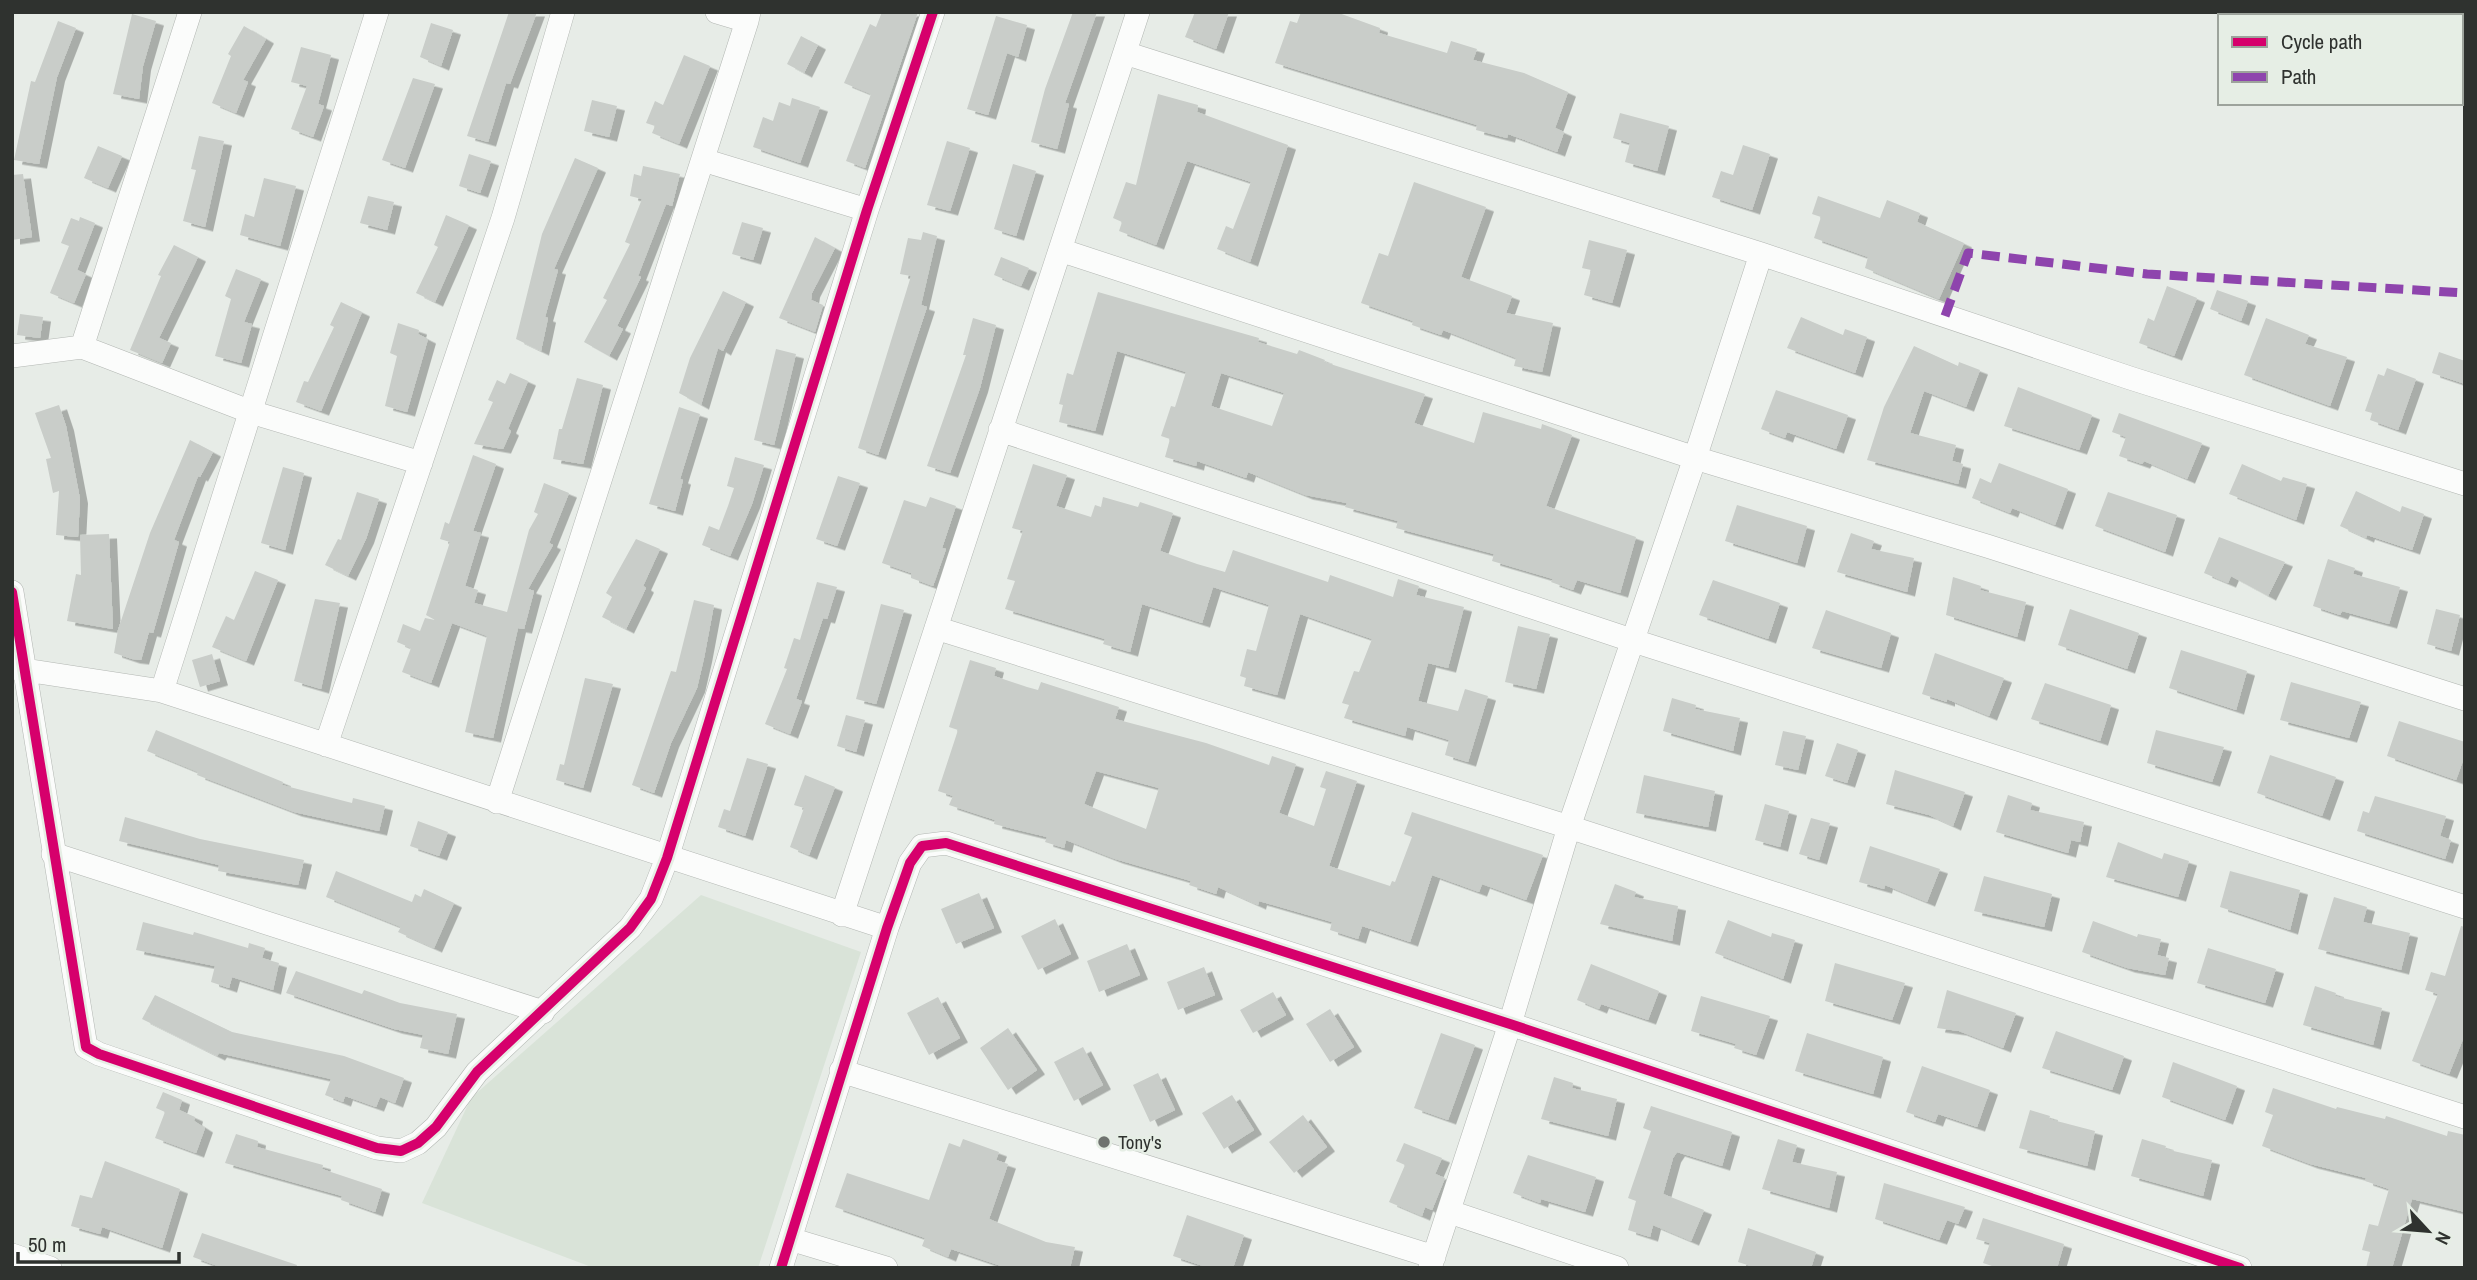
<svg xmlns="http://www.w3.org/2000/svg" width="2477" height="1280" font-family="'Archivo Narrow',sans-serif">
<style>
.built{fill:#d9e3d8}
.building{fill:#c9cdc9;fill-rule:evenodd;filter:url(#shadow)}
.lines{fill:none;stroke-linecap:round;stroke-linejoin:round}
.minor-casing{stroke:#b3b7b3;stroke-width:24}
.minor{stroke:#fbfcfb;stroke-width:23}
.quiet{stroke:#8e44ad;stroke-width:9;stroke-dasharray:18 9;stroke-linecap:butt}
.cycleway-casing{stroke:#e6eee5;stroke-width:15}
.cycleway{stroke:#d6006c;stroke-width:10}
.poi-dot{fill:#6f736f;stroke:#e6eee5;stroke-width:2.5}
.labels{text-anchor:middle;stroke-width:5;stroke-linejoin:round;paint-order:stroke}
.poi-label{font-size:19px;fill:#2f322f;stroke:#e6eee5;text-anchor:start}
</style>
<defs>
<filter id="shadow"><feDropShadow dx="8" dy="4.5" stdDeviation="0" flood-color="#0004"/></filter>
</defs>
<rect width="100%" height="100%" fill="#e7ece7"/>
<path class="built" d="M701,895L861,952L758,1268H594L422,1203L471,1098Z"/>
<path class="building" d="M509,12H537L510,84L506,83L488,142L467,136Z
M882,12H918L865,168L846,161L871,94L844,83L870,24L876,27Z
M1073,12H1097L1065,103L1069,104L1057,149L1031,142L1045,89Z
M1195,12H1229L1216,49L1185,37Z
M1301,12H1336L1380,28L1379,33L1447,53L1451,41L1477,49L1473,60L1524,73L1568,92L1555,128L1564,132L1557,152L1508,134L1507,138L1476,130L1477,125L1275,63L1290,21L1297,23Z
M132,14L156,21L143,66L139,99L113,94Z
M996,16L1027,25L1018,57L1007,53L988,115L967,109Z
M58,21L76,28L57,77L39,164L14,160L31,81L35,82Z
M431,23L453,30L441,66L420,57Z
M244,26L266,39L243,80L248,82L236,113L212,103L231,56L228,54Z
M801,36L818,45L804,73L787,64Z
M301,47L331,55L318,104L324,106L313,137L291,129L307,86L291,82Z
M684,55L710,66L679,144L652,133L655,126L646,123L655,101L663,105Z
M413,78L435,84L405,168L382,160Z
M1158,94L1198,105L1197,112L1288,145L1250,262L1217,249L1226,226L1233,229L1251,182L1187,161L1156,245L1119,231L1122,222L1113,218L1126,182L1136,185Z
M792,98L820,107L800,163L753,147L763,117L773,121L779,102L790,106Z
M592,100L617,106L609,137L584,131Z
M1620,113L1669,126L1657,171L1625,162L1630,143L1613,138Z
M199,136L224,141L205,227L183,221L196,170L191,169Z
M947,141L970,148L950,211L927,205Z
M1743,145L1770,154L1752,210L1712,197L1721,171L1733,175Z
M98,146L122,156L108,188L84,178Z
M469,154L491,161L480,193L459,186Z
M575,158L598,168L554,269L558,270L545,317L548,318L541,351L516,339L542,234Z
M1013,164L1036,171L1016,236L994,229Z
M643,166L680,174L672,206L666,204L638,276L641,277L617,326L623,329L609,356L584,342L607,300L603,298L630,244L625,242L642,199L630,196L634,174L641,176Z
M23,174L32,237L12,240V175Z
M264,178L296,186L280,246L240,235L245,214L254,217Z
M1414,182L1486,207L1461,277L1512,296L1506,313L1553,323L1542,372L1514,366L1516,358L1443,330L1441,335L1412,325L1413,321L1361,303L1379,253L1388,256Z
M368,196L394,202L387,230L360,223Z
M1818,196L1880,218L1887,200L1920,213L1917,222L1964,243L1939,299L1865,268L1868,257L1814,238L1821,217L1812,214Z
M446,215L469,225L435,302L416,293L438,247L434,245Z
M80,217L95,223L77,270L86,274L74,303L50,293L69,246L61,243L71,218L79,221Z
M742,222L763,228L753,260L732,254Z
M923,232L937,236L921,305L927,307L878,455L858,448L911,276L900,274L908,238L921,240Z
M815,237L835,248L812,293L811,300L823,305L815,332L779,318Z
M1589,240L1627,250L1612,303L1584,295L1591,270L1582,268Z
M174,245L198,257L159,338L171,343L162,363L130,350L161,276L158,275Z
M1001,257L1029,268L1021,286L994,275Z
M236,269L261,279L244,322L252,324L241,363L215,356L231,299L225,296Z
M2167,286L2197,298L2174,356L2139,343L2148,318L2154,321Z
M2217,290L2248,301L2241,321L2210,309Z
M723,291L746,302L723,351L718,348L701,405L679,393L690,358Z
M1098,292L1259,338L1258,342L1297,354L1299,350L1325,360L1324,362L1425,394L1414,423L1474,443L1483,412L1541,429L1542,424L1572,435L1546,506L1636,537L1620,593L1577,580L1573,590L1551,582L1553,579L1492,561L1494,554L1396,528L1398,521L1345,507L1347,503L1305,495L1248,472L1246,478L1197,461L1196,466L1165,457L1170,439L1161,436L1171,406L1175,407L1186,372L1117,351L1095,431L1059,422L1063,405L1059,404L1067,373L1073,375ZM1221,373L1284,393L1272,426L1211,406Z
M341,302L362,312L321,411L296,402L304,381L308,382L334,327L330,325Z
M20,314L43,317L40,338L17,335Z
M1801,317L1843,335L1845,329L1867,337L1855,373L1787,348Z
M973,318L996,325L980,388L950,473L927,466L966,355H963Z
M2266,318L2309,335L2305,344L2347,357L2330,406L2244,375Z
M398,323L419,330L418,334L428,339L407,412L385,406L397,356L390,353Z
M1914,346L1958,366L1959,362L1980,370L1966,407L1924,391L1910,433L1956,445L1952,461L1963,464L1958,484L1867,460L1884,407Z
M776,349L796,354L774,445L754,440Z
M2439,352L2465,361V384L2432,373Z
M2387,368L2416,379L2398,430L2370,420L2372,413L2365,411L2378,374L2384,376Z
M510,373L528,381L508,429L511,431L503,449L474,444L493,402L488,400L497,380L505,384Z
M577,378L603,385L583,464L553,459L559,429H562Z
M2018,387L2092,415L2079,450L2004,426Z
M1776,390L1848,415L1836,449L1787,432L1785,438L1761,429Z
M59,405L66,426L80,499L78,537L56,535L59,491L53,493L46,459L51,458L35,413Z
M679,407L700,414L680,479L683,480L675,511L649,504Z
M2119,413L2202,443L2187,479L2144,461L2142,464L2119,456L2126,437L2112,432Z
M190,440L213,452L200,477L198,476L174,540L179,542L153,633L149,632L141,660L132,659L114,653L118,630L150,533Z
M473,455L496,464L473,531L481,533L465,586L478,590L474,603L507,612L529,530L538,514L534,512L544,483L569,493L549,543L553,545L528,589L534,591L524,629L518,628L493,738L465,732L487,636L452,623L431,683L402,672L411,648L397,642L403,624L420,631L425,618L435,620L426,615L450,542L440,539L445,522L449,524Z
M735,457L764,465L752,504L730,556L702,545L709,526L719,530L728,506L734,488L727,486Z
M1999,463L2068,489L2055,525L2012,508L2010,513L1972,498L1980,478L1991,483Z
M1033,464L1067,475L1056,506L1091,517L1095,505L1101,507L1103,497L1138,507L1140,502L1173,513L1160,551L1197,564L1225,572L1233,550L1328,582L1330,575L1393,597L1398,579L1419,586L1416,595L1464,607L1448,668L1428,663L1418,701L1458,711L1465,689L1488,696L1468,762L1445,755L1449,740L1407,727L1405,736L1344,718L1349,705L1342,703L1354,671L1359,672L1372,639L1300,614L1277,695L1244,686L1246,678L1240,676L1247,649L1256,651L1269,605L1213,587L1202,623L1142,604L1130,652L1103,644L1105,639L1005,609L1015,581L1007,579L1023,531L1012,528Z
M2242,464L2281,481L2283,477L2307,484L2296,520L2229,494Z
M283,467L304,473L285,550L261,543Z
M838,476L860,483L837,546L816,539Z
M2356,491L2400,512L2402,506L2424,514L2412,550L2367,535L2366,538L2340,526Z
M357,492L379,499L366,539L348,576L325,565L338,539L341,540Z
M2108,492L2177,515L2165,552L2095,526Z
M930,497L956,506L942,548L946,549L933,586L911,578V573L882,563L904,500L926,507Z
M1737,505L1807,526L1797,563L1725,541Z
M1851,533L1874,541L1871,549L1914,558L1907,592L1837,572Z
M109,534L113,629L67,621L76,574L81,575L80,535Z
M2219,537L2285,562L2268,596L2231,576L2228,583L2204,573Z
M636,539L660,549L643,586L646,588L626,629L602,617L612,597L606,593Z
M2328,559L2355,568L2353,574L2400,587L2389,624L2342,611L2340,615L2313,606Z
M255,571L278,580L246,661L212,647L226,616L234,620Z
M1953,577L1981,586L1980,590L2026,602L2017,637L1946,615Z
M1713,580L1780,603L1768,639L1699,615Z
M817,582L837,587L827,619L823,618L796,699L802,701L790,734L765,724L787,669L784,668L794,638L800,640Z
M315,599L340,603L321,689L294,681Z
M694,600L714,605L704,658L697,688L671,743L654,793L632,785L671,671L676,672Z
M881,604L904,610L876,704L856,699Z
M2070,609L2139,633L2127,669L2058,645Z
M2436,609L2460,615L2451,651L2427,644Z
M1826,610L1891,633L1881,668L1812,648Z
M1518,626L1550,634L1536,689L1505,682Z
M2181,650L2247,671L2236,710L2169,688Z
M1935,653L2004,678L1989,716L1947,699V702L1922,694Z
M212,654L220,681L200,687L192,660Z
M970,660L996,668L994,676L1027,687L1038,690L1041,682L1119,707L1115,719L1206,743L1269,765L1272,756L1296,764L1279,813L1314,826L1326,789L1320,787L1326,771L1357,781L1329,866L1390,886L1392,881L1395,882L1412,837L1404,834L1412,812L1543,855L1526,900L1482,884L1479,892L1432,875L1410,942L1362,926L1358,939L1330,930L1332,922L1259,901L1258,905L1218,887L1216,894L1189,885L1191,881L1115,859L1066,840L1064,848L1045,842L1047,837L994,824L995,820L949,805L953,796L938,791L958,730L949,727ZM1096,771L1159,788L1146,829L1084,804Z
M585,678L613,684L583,788L556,780L560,764L564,765Z
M2291,682L2361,702L2349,738L2280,720Z
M2045,683L2111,705L2100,741L2031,719Z
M1672,698L1696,705L1695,709L1740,718L1733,751L1663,731Z
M846,715L865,720L856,752L837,746Z
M2399,721L2465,742V755L2456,780L2387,756Z
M156,730L283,782L282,785L352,803L353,798L385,806L379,831L294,812L197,775L198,772L147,751Z
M2156,730L2224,747L2212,782L2147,763Z
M1783,731L1806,736L1798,770L1775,765Z
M1837,743L1858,750L1847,783L1825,776Z
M2270,755L2336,777L2322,816L2257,793Z
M747,758L768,764L745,836L718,827L724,809L730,811Z
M1895,770L1965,792L1953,826L1929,815L1886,804Z
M805,775L835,787L809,855L790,847L804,808L794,805Z
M1644,775L1715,791L1708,827L1636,813Z
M2008,795L2032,803L2030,810L2084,822L2080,842L2071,840L2068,853L1996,832Z
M2375,796L2446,816L2440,836L2451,840L2445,859L2357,831L2363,811L2369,813Z
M1765,804L1789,811L1780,847L1755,840Z
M125,817L200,839L304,860L298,885L218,871L219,865L119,841Z
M1811,818L1830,823L1819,860L1799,854Z
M418,821L448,832L439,856L410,846Z
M2118,842L2162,859L2164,853L2189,861L2178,897L2106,877Z
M1870,846L1940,869L1927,902L1885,885L1884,889L1859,882Z
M336,871L412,902L415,894L421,897L424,889L454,903L434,948L398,932L401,927L326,897Z
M2230,871L2300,890L2290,930L2220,907Z
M1984,876L2052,894L2044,927L1974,911Z
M1615,884L1636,892L1634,897L1678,906L1672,941L1600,924Z
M979,893L994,928L956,944L941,909Z
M2334,897L2367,907L2363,922L2410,933L2401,970L2318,949Z
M1055,919L1071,954L1038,970L1021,936Z
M1728,920L1771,937L1772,933L1795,940L1783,979L1715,953Z
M2093,921L2137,937L2138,934L2161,939L2157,955L2169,958L2165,975L2127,968L2082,952Z
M143,922L193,935L194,932L248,948L249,943L265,948L262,958L279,963L273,990L232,977L229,988L211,982L215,966L136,950Z
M2461,926L2465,927V1034L2449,1074L2412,1061L2438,994L2425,990L2431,972L2445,976Z
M1127,944L1140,975L1099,992L1087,961Z
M2208,948L2276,969L2265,1003L2197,983Z
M1835,963L1905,983L1892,1020L1825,1001Z
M1591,964L1659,991L1648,1020L1601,1004L1599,1009L1577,1000Z
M1204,967L1215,995L1178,1010L1167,982Z
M296,971L362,994L364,990L400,1003L457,1014L448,1054L420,1048L423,1035L394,1029L286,993Z
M2315,986L2336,993L2335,996L2382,1008L2373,1045L2303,1025Z
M1947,990L2016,1013L2003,1048L1959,1031L1937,1028Z
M1273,992L1286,1015L1253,1033L1240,1010Z
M155,995L232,1032L344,1056L404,1078L395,1103L380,1097L376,1107L345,1096L343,1102L325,1095L331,1079L219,1053L217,1056L142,1019Z
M1701,996L1770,1016L1756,1055L1734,1048L1736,1044L1691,1031Z
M938,997L960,1038L929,1055L907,1013Z
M1330,1009L1354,1047L1330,1062L1306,1024Z
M1008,1028L1037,1070L1008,1090L980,1048Z
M2056,1031L2124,1056L2112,1090L2042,1068Z
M1441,1033L1475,1045L1448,1120L1414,1108Z
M1807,1033L1883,1057L1873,1094L1795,1071Z
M1083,1047L1103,1085L1074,1101L1054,1062Z
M2173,1062L2237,1086L2225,1120L2162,1097Z
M1922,1066L1990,1090L1977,1127L1938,1114L1935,1122L1906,1112Z
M1158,1073L1175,1110L1150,1122L1133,1085Z
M1554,1077L1573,1083L1572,1088L1617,1099L1608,1136L1541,1119Z
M2273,1088L2336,1109L2337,1107L2385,1119L2386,1116L2447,1136L2448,1131L2465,1135V1212L2412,1199L2392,1268H2366L2370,1252L2362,1250L2369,1224L2378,1226L2389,1189L2365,1181L2366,1178L2310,1164L2262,1146L2273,1115L2265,1112Z
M163,1092L182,1100L179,1110L195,1117L194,1121L205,1128L196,1153L155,1138L165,1112L156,1108Z
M1232,1095L1254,1130L1224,1149L1202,1113Z
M1651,1106L1732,1132L1722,1166L1677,1152L1673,1158L1663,1194L1704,1210L1691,1241L1653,1225L1650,1237L1628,1230L1636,1201L1628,1198L1651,1131L1643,1128Z
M2030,1110L2050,1116L2049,1119L2095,1131L2087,1166L2019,1148Z
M1303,1115L1327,1147L1294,1173L1269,1142Z
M236,1134L258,1141L257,1147L323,1165L322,1169L382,1189L375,1212L341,1200L342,1196L225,1163Z
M963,1139L999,1152L996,1160L1008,1164L989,1219L1046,1242L1075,1247L1070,1268H1007L951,1249L948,1257L922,1246L925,1238L835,1207L847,1173L929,1200L949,1143L960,1147Z
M1778,1139L1797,1145L1792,1162L1837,1172L1829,1208L1762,1189Z
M2142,1139L2166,1146L2165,1149L2212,1160L2203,1196L2131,1176Z
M1404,1143L1442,1158L1435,1174L1445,1178L1443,1183L1432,1210L1425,1207L1422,1216L1389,1202L1405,1165L1396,1161Z
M1528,1155L1596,1177L1585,1212L1541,1199L1540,1203L1513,1193Z
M105,1161L180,1189L162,1248L102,1227L100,1234L71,1226L80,1195L92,1198Z
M1884,1183L1965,1207L1958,1224L1947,1220L1939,1240L1875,1219Z
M1187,1215L1244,1235L1233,1268H1209L1173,1256Z
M1983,1218L2064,1244L2057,1268H1998L1983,1263L1990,1243L1976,1239Z
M1748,1228L1816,1252L1811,1268H1757L1738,1262Z
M202,1233L297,1265L296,1268H223L193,1257Z"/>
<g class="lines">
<g class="minor-casing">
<path id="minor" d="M717,12L747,21L749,12
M1125,53L1761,254L2130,378L2465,484
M703,160L867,210
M1060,250L1695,458L1987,546L2465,699
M82,347L251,412L421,463
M12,356L82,347L190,12
M1000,430L1634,641L2465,907
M12,592L86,1047L99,1054L377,1148L401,1151L418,1143L436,1127L477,1072L630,928L651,899L667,858L867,210L933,12
M936,628L1569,827L2465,1117
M12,668L162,691L887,928
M162,691L377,12
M326,745L503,218L563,12
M497,802L747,21
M53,854L543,1012
M842,915L1138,12
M841,1071L1434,1257
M1450,1212L1617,1268
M790,1239L886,1268
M12,1255L50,1268
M781,1268L887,928L910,863L922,846L946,843L1510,1024L2240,1268
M1430,1268L1510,1024L1569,827L1695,458L1761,254"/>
</g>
<use href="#minor" class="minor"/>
<path class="quiet" d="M1945,316L1968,253L2147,274L2465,293"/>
<g class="cycleway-casing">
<path id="cycleway" d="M12,592L86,1047L99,1054L377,1148L401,1151L418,1143L436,1127L477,1072L630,928L651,899L667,858L867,210L933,12
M781,1268L887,928L910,863L922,846L946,843L1510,1024L2240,1268"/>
</g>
<use href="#cycleway" class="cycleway"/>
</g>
<circle class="poi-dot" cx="1104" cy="1142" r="7"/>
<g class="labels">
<g class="poi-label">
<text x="1118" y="1149">Tony's</text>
</g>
</g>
<rect width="2477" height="1280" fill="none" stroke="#2f322f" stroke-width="28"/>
<rect x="2218" y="14" width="245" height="91" fill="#e6eee5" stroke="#9da39c" stroke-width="2"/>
<rect x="2232" y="37" width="35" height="10" fill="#d6006c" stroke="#9da39c" stroke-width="2"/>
<text x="2281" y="49" font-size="21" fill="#2f322f">Cycle path</text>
<rect x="2232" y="72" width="35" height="10" fill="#8e44ad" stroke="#9da39c" stroke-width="2"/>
<text x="2281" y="84" font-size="21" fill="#2f322f">Path</text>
<g transform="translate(2428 1231) rotate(116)" stroke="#e6eee5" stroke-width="5" paint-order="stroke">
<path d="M0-5L12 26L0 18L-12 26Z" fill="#2f322f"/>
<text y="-10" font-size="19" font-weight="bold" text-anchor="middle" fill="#2f322f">N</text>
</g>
<path d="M18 1252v10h161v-10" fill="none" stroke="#2f322f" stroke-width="3.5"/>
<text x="28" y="1252" font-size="21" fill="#2f322f" stroke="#e6eee5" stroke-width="5" paint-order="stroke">50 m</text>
</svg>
